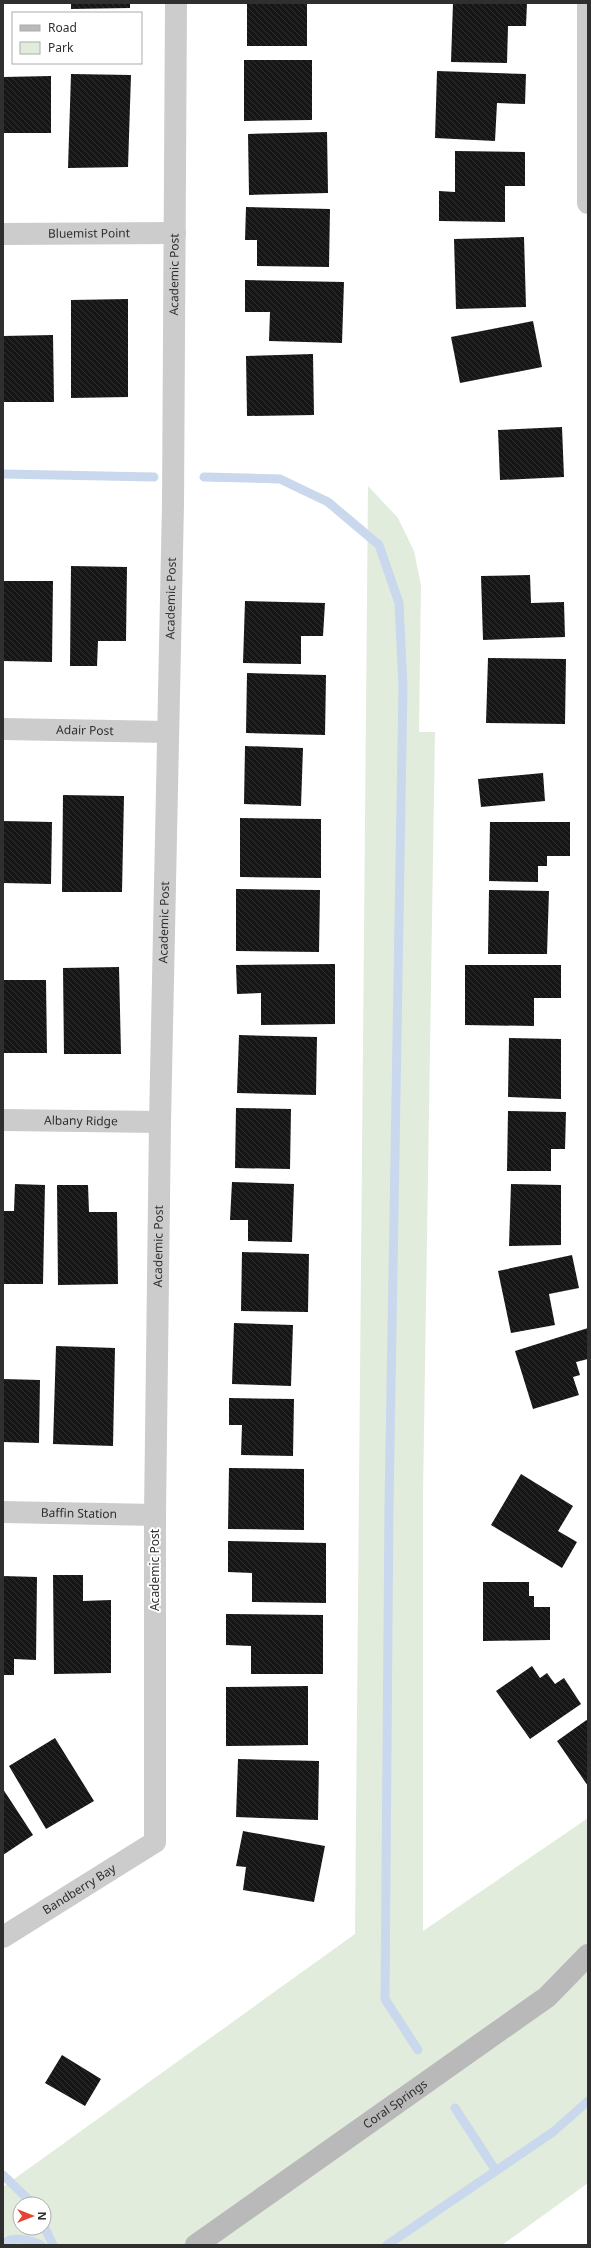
<svg xmlns="http://www.w3.org/2000/svg" width="591" height="2248" font-family="'Noto Sans',sans-serif">
<style>
.green{fill:#e2ecdd;fill-rule:evenodd}
.lines{fill:none;stroke-linecap:round;stroke-linejoin:round}
.stream{stroke:#c9d8ec;stroke-width:9}
.building{fill:url(#building-back-hatch)}
.street{stroke:#ccc;stroke-width:22}
.secondary{stroke:#b9b9b9;stroke-width:22}
.labels{text-anchor:middle;stroke-width:4;stroke-linejoin:round;paint-order:stroke}
.street-label{font-size:12px;fill:#2f2f2f;stroke:#fff}
</style>
<defs>
<pattern id="building-back-hatch" width="6" height="6" patternUnits="userSpaceOnUse"><rect width="6" height="6" fill="#161616"/><path d="M-1 5l2 2M0 0l6 6M5-1l2 2" fill="none" stroke="#303030"/></pattern>
</defs>
<rect width="100%" height="100%" fill="#fff"/>
<path class="green" d="M368,486L398,518L414,551L421,585L419,732H435L423,1494V1931L588,1818V2183L502,2245H3V2187L355,1934ZM20,2204H44V2228H20Z"/>
<g class="lines">
<path class="stream" d="M3,474L154,477
M204,477L280,479L328,502L379,545L399,603L403,687L389,1505L385,1999L418,2050
M455,2108L496,2171
M3,2175L33,2204
M44,2226L53,2245
M3,2244C14,2235 30,2240 41,2245
M387,2245L553,2132L588,2101"/>
</g>
<path class="building" d="M71,3H130V8L71,9Z
M247,3H307V46H247Z
M453,3H527L526,26H508L507,63L451,62Z
M244,60H312V120L244,121Z
M437,71L526,74L525,104L497,103L495,141L435,138Z
M71,74L131,75L128,167L68,168Z
M51,76V133H3V77Z
M327,132L328,193L249,195L248,134Z
M455,151L525,152V186H505V222L439,221V191L455,192Z
M246,207L330,209L329,267L257,266V240H245Z
M524,237L526,307L456,309L454,239Z
M245,280L344,282L342,343L269,341L270,312H245Z
M128,299V397L71,398V300Z
M533,321L542,367L460,383L451,337Z
M53,335L54,402H3V336Z
M313,354L314,415L247,416L246,356Z
M562,427L564,477L500,480L498,430Z
M71,566L127,567L126,641H98L97,666H70Z
M530,575L531,603L564,602L565,637L483,640L481,576Z
M3,581H53L52,662L3,661Z
M245,601L325,603L323,636H301V664L243,663Z
M488,658L566,659L565,724L486,723Z
M247,673L326,675L325,735L246,733Z
M245,746L303,748L301,806L244,804Z
M543,773L545,801L481,807L478,779Z
M63,795L124,796L122,892H62Z
M240,818L321,819V878L240,877Z
M3,821L52,822L51,884L3,883Z
M490,822H570V856H547V866H538V882L489,881Z
M236,889L320,890L319,952L236,951Z
M489,890L549,891L547,954H488Z
M335,964V1024L261,1025V993L237,994L236,965Z
M465,965H561V998H534V1026L465,1025Z
M119,967L121,1054H64L63,968Z
M3,980H46L47,1053H3Z
M239,1035L317,1037L316,1095L237,1093Z
M509,1038L561,1039V1099L508,1097Z
M236,1108L291,1109L290,1169L235,1168Z
M508,1111L566,1112L565,1149H551V1171H507Z
M232,1182L294,1184L292,1242L248,1241V1220H230Z
M15,1184L45,1185L43,1284H3V1211H14Z
M511,1184L561,1185V1245L509,1246Z
M57,1185H88L89,1212H117L118,1284L58,1285Z
M242,1252L309,1254L308,1312L241,1311Z
M572,1255L579,1288L549,1294L555,1325L511,1333L498,1271Z
M234,1323L293,1325L291,1386L232,1384Z
M588,1328V1359L576,1362L580,1375L573,1377L579,1395L533,1409L515,1351Z
M56,1346L115,1348L113,1446L53,1444Z
M3,1379L40,1380L39,1443L3,1442Z
M229,1398L294,1399L293,1456L241,1455L242,1425H229Z
M229,1468L304,1469V1530L228,1529Z
M521,1474L573,1506L558,1531L577,1542L562,1568L491,1525Z
M228,1541L326,1543V1603L252,1602V1573L228,1572Z
M53,1575H83V1601L111,1600V1673L54,1674Z
M3,1576L37,1577L36,1660L14,1659V1675H3Z
M483,1582H529V1596H534V1607H550V1640L483,1641Z
M226,1614L323,1615V1674H251V1646L226,1645Z
M532,1666L540,1678L547,1673L555,1684L564,1678L581,1704L530,1739L496,1691Z
M308,1686V1745L226,1746V1687Z
M588,1719V1786L557,1741Z
M55,1738L94,1801L46,1829L9,1766Z
M238,1759L319,1761L318,1820L236,1817Z
M3,1789L33,1835L3,1855Z
M243,1831L325,1846L314,1902L243,1890L246,1867L236,1866Z
M62,2055L101,2079L85,2106L45,2083Z"/>
<g class="lines">
<g class="street">
<path d="M588,3V203"/>
<path id="s1" d="M3,234L175,233"/>
<path id="s2" d="M3,729L168,732"/>
<path id="s3" d="M3,1120L160,1122"/>
<path id="s4" d="M3,1512L155,1515"/>
<path id="s5" d="M3,1937L155,1842V1515L160,1122L173,504L176,3"/>
</g>
<path class="secondary" id="s6" d="M196,2245L547,1997L588,1955"/>
</g>
<g class="labels">
<g class="street-label">
<text dy="4" stroke="none"><textPath href="#s1" startOffset="86">Bluemist Point</textPath></text>
<text dy="4" stroke="none"><textPath href="#s5" startOffset="1747">Academic Post</textPath></text>
<text dy="4" stroke="none"><textPath href="#s5" startOffset="1423">Academic Post</textPath></text>
<text dy="4" stroke="none"><textPath href="#s2" startOffset="82">Adair Post</textPath></text>
<text dy="4" stroke="none"><textPath href="#s5" startOffset="1099">Academic Post</textPath></text>
<text dy="4" stroke="none"><textPath href="#s3" startOffset="78">Albany Ridge</textPath></text>
<text dy="4" stroke="none"><textPath href="#s5" startOffset="775">Academic Post</textPath></text>
<text dy="4" stroke="none"><textPath href="#s4" startOffset="76">Baffin Station</textPath></text>
<text transform="translate(155 1570) rotate(-90)" y="4">Academic Post</text>
<text dy="4" stroke="none"><textPath href="#s5" startOffset="90">Bandberry Bay</textPath></text>
<text dy="4" stroke="none"><textPath href="#s6" startOffset="244">Coral Springs</textPath></text>
</g>
</g>
<rect width="591" height="2248" fill="none" stroke="#2f2f2f" stroke-width="8"/>
<rect x="12" y="12" width="130" height="52" fill="#ffffff" stroke="#acacac"/>
<rect x="20" y="25" width="20" height="6" fill="#b9b9b9" stroke="#acacac"/>
<text x="48" y="32" font-size="12" fill="#2f2f2f">Road</text>
<rect x="20" y="42" width="20" height="12" fill="#e2ecdd" stroke="#acacac"/>
<text x="48" y="52" font-size="12" fill="#2f2f2f">Park</text>
<g transform="translate(32 2216) rotate(90)"><circle r="19" fill="#ffffff" stroke="#acacac"/>
<path d="M0-3L7 15L0 10L-7 15Z" fill="#e34634"/>
<text y="-6" font-size="11" font-weight="bold" text-anchor="middle" fill="#2f2f2f">N</text>
</g>
</svg>
